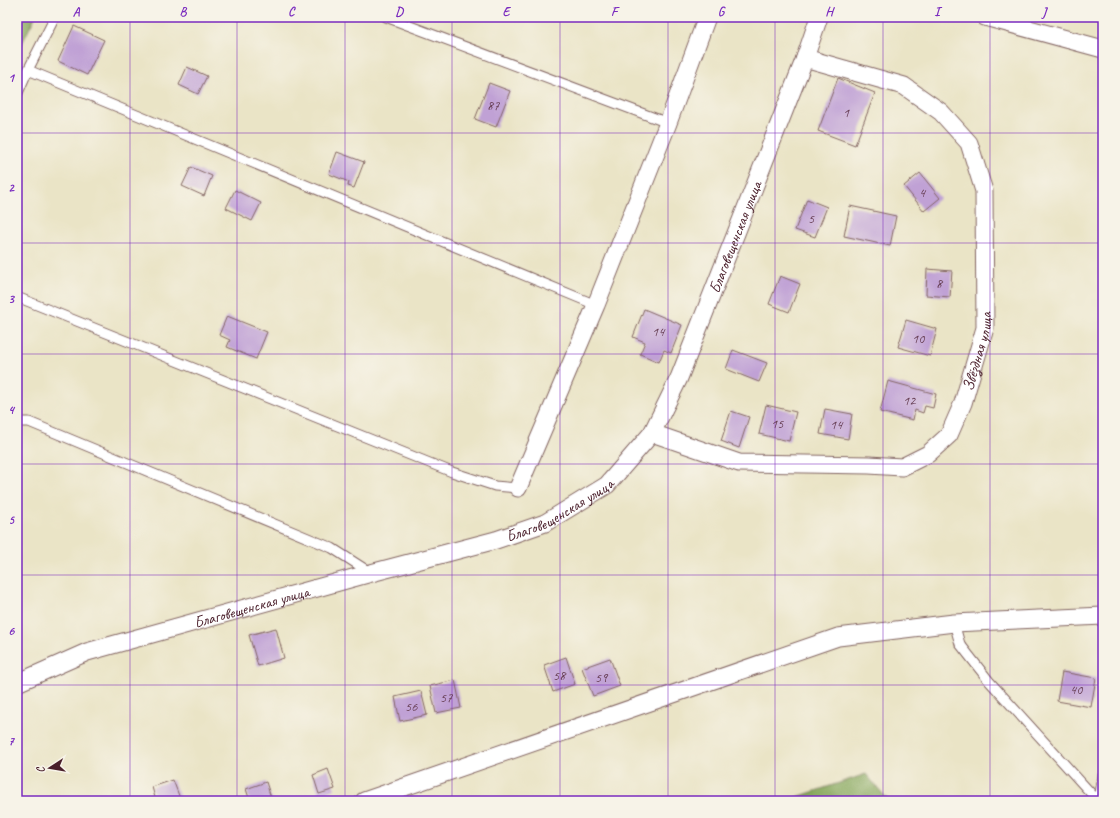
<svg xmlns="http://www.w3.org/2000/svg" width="1120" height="818" font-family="Caveat,sans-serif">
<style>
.forest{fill:#86a75c;stroke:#686344}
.building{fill:#c0a1d5}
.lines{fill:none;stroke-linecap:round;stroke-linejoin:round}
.service-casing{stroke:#826461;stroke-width:11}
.minor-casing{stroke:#826461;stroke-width:19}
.service{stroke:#fff;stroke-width:9}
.minor{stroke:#fff;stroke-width:17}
.grid{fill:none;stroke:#7b2cbf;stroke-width:1;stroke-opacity:0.55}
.labels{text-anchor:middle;stroke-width:3;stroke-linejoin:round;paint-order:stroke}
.number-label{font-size:14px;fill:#684056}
.street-label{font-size:16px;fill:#4a1f2b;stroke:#f7f3e8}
.neatline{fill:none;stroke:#7b2cbf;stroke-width:1.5}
.grid-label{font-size:13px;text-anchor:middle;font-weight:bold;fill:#7b2cbf}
</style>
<rect width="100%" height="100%" fill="#f7f3e8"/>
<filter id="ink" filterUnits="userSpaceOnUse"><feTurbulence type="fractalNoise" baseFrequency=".025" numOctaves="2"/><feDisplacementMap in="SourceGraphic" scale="8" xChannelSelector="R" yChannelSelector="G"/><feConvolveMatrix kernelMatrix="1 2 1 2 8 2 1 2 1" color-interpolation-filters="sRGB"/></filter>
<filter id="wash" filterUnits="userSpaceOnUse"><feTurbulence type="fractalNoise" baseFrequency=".012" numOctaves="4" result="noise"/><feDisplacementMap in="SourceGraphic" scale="16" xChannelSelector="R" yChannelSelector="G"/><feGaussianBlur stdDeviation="0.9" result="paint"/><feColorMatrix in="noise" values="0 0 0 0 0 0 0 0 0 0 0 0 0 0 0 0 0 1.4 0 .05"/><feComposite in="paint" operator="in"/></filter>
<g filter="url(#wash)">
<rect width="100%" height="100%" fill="#eae4c6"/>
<path class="forest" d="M17,17H35L17,54Z
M866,774L889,801H785Z"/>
<g id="blocks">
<path class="building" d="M74,26L104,40L87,75L58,61Z
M187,67L207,76L198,94L179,85Z
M838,78L875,93L855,145L818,131Z
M489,83L510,91L496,127L475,119Z
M337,152L364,162L354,188L348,186L349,182L329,174Z
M191,167L212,176L204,196L182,186Z
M920,173L940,198L924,211L904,186Z
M235,190L261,203L252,221L226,208Z
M807,199L827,207L815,237L795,230Z
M850,206L896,216L890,246L844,236Z
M927,269L952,271L950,297L926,295Z
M780,276L800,284L789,312L769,304Z
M644,309L682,325L671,353L664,350L659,362L640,354L645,342L633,337Z
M227,316L267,332L256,359L227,347L230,340L219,335Z
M906,320L937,329L930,356L898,347Z
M733,350L767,363L759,382L726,369Z
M888,381L936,394L933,408L925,406L923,413L915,410L913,420L880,412Z
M766,405L796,412L789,441L759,434Z
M825,409L852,414L848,439L820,434Z
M731,411L749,417L739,448L721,441Z
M276,628L284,658L258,666L249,635Z
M566,657L575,684L553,692L544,665Z
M610,658L620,686L593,696L582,668Z
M1062,672L1096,678L1091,707L1057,701Z
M455,680L461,708L436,713L430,686Z
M421,691L427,715L400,721L395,697Z
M328,769L335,789L319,794L313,775Z
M173,780L181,801H156L152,787Z
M266,782L272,801H250L246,789Z"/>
</g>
</g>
<g filter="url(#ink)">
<use href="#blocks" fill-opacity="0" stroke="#826461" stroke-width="1"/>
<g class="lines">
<g class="service-casing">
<path id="service" d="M386,17L668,123
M28,70L596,305
M17,95L28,70L55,17
M17,297L452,472L495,486L518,488
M17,422H29L332,548L371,573
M954,623L960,644L989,681L1098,801
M1099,801L1103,775"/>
</g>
<g class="minor-casing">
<g id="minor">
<path d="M985,17L1103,49"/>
<path id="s1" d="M652,433L739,463L869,465L902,467L928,454L949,435L963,403L985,328L984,191L969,143L941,112L904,86L805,58"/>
<path d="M518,488L596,305L668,123L707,17"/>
<path id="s2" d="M17,683L87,652L371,573L496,540L545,523L607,485L652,433L679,378L805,58L819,17"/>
<path d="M364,801L838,637L954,623L1103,616"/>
</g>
</g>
<use href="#service" class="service"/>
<use href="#minor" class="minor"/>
</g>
</g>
<path class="grid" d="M130,17V801M237,17V801M345,17V801M452,17V801M560,17V801M668,17V801M775,17V801M883,17V801M990,17V801M17,133H1103M17,243H1103M17,354H1103M17,464H1103M17,575H1103M17,685H1103"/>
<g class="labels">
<g class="number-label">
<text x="493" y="110">87</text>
<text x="846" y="117">1</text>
<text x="922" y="197">4</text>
<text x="811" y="223">5</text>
<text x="939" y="288">8</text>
<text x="658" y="336">14</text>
<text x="918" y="343">10</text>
<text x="909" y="405">12</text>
<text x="777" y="428">15</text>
<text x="836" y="429">14</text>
<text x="559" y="680">58</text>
<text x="601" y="682">59</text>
<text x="1076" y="694">40</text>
<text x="446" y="702">57</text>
<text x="411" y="711">56</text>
</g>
<g class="street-label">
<text dy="6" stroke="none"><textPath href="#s2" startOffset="907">Благовещенская улица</textPath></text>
<text dy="6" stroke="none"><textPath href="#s1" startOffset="401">Звёздная улица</textPath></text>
<text dy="6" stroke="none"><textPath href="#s2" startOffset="571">Благовещенская улица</textPath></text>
<text dy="6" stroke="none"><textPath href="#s2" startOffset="247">Благовещенская улица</textPath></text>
</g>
</g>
<rect width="1120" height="818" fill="none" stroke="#f7f3e8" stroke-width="44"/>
<g transform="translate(50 768) rotate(258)" stroke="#f7f3e8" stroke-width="3" paint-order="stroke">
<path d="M0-3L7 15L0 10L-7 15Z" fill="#4a1f2b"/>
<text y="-6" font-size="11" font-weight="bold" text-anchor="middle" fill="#4a1f2b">С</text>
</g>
<rect x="22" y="22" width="1076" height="774" class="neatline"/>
<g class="grid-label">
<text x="76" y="16">A</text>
<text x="183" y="16">B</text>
<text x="291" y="16">C</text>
<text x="399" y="16">D</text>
<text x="506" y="16">E</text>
<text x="614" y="16">F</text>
<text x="721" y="16">G</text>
<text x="829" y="16">H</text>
<text x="937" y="16">I</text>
<text x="1044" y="16">J</text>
<text x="11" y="82">1</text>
<text x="11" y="192">2</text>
<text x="11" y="303">3</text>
<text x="11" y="414">4</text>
<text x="11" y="524">5</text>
<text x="11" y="635">6</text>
<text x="11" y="745">7</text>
</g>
</svg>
